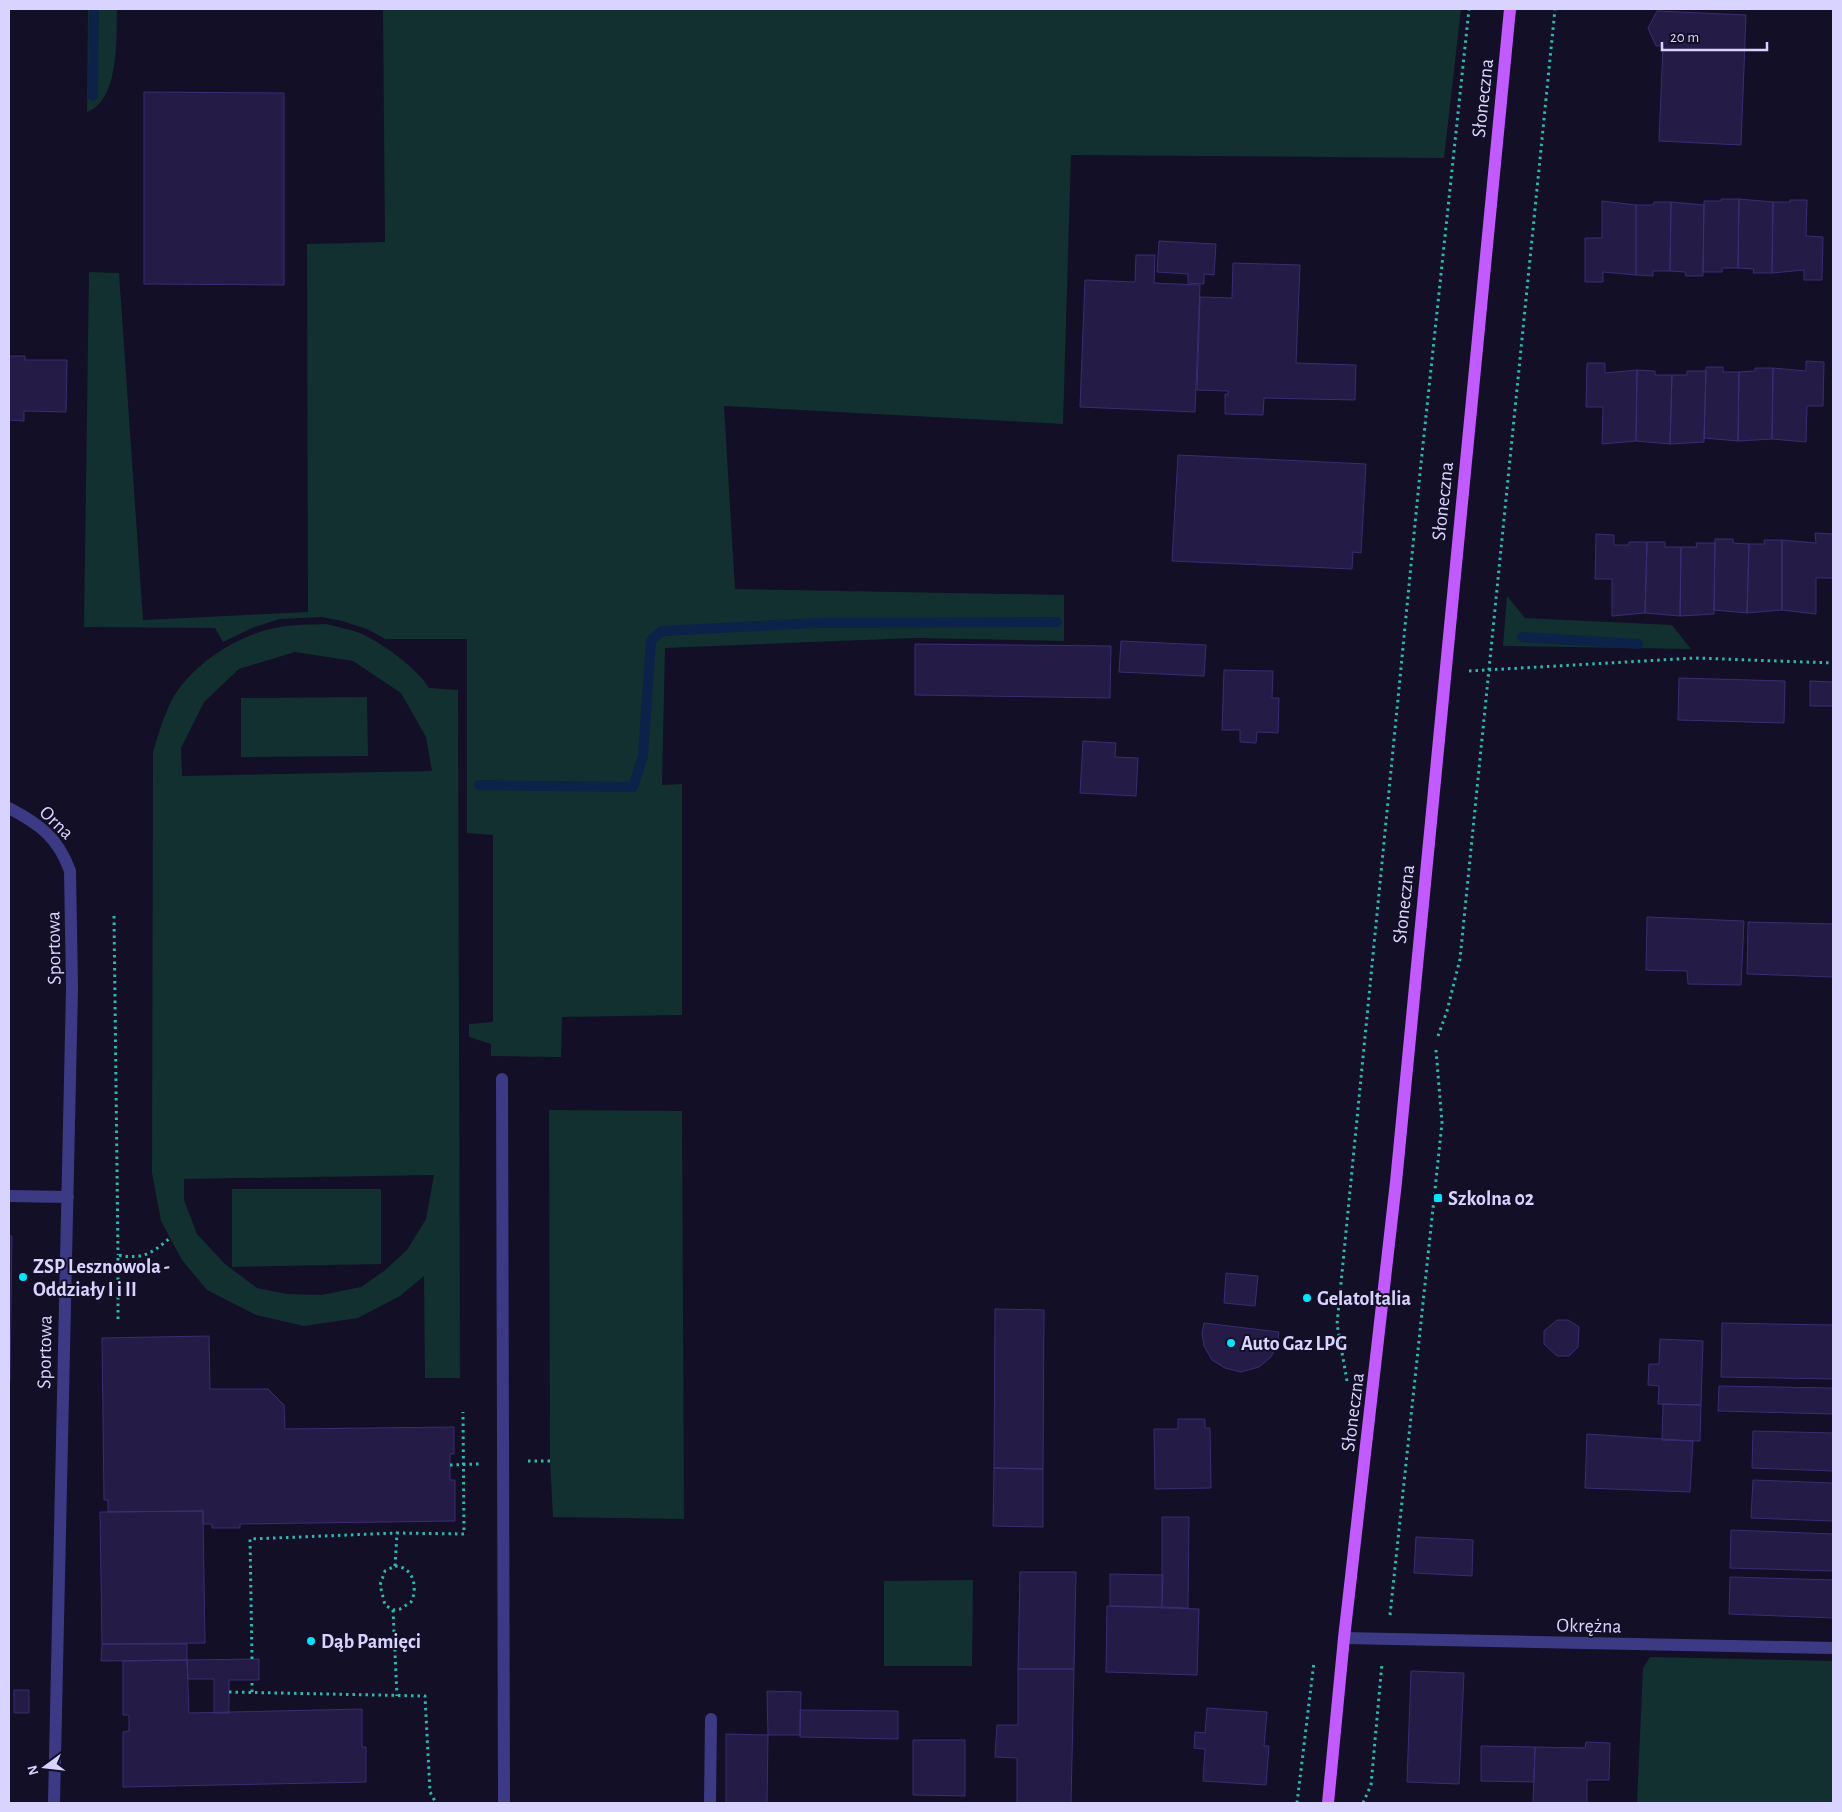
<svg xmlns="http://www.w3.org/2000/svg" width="1842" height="1812" font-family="'Alegreya Sans',sans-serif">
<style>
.green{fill:#12302f;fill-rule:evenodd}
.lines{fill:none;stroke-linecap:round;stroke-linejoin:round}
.stream{stroke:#0c2248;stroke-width:10}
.building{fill:#241b47;stroke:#3b2d73}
.path{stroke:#2fb8b0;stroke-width:3;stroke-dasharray:2.5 4;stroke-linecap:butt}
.minor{stroke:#3d3a85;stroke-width:12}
.major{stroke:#c25bff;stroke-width:12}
.poi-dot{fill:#00e5ff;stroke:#130f26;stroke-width:2}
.labels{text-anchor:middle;stroke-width:4;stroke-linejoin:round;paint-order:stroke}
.street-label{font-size:20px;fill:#d9d4ff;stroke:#130f26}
.poi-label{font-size:20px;font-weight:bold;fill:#d9d4ff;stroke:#130f26;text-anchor:start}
</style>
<rect width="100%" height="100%" fill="#130f26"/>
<path class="green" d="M88,9H117C116,38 120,100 87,112Z
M383,9H1461L1444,158L1071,155L1063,424L724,406L735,589L1064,595V641L915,638L665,648L662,785L682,784V1015L562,1017L561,1057H552L491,1056V1044L469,1037V1024L493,1022V835L467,833V639H385L367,629L342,621L322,617L280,619L252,628L223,642L215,628L84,627L89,272L119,273L143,620L308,612L307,244L385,242Z
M1507,596L1525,618L1672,625L1691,649L1503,646Z
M326,624C337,627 349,629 360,633C382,643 417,668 429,688L458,690L460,1378H425L424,1276L400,1296L358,1318L304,1326L256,1315L207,1290L182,1260L161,1221L152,1173L153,752C157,738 162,722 168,708C185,668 237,634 280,627C294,624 311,625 326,624ZM295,652L353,661L401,693L426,737L432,771L182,776L181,748L204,702L239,669ZM434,1175L426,1219L407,1250L384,1271L361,1287L322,1295L287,1294L257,1288L225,1264L197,1234L184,1200V1179Z
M367,697L368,756L241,757V698Z
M549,1110L682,1111L684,1519L553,1517L550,1461Z
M232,1189H381V1264L232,1267Z
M973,1580L972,1666H884V1581Z
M1650,1657L1832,1661L1833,1803H1637L1643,1668Z"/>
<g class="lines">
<path class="stream" d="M93,96L94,9
M1522,637L1638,644
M479,785L633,787L643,756L651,640L662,631L815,623L1057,622"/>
</g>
<path class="building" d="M1657,11L1746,15L1741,145L1659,141L1663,46H1656L1648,28Z
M144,92L284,93V285L144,284Z
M1721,199H1739L1738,268H1722V272H1703L1704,201H1721Z
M1739,199L1773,202L1772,273H1753L1754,269L1738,268Z
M1790,200H1807L1806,236L1823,237L1822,280H1804V270L1772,273L1773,202H1790Z
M1602,201L1636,205V275L1603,272V282H1585V238H1602Z
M1654,202H1671L1670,271H1653V276L1636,275V205H1653Z
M1671,202L1704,205L1703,276H1686L1685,272L1670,271Z
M1159,241L1216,244L1214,275L1204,274V284L1188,283V274L1157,272Z
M1136,255H1155L1154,283L1200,285L1195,412L1080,407L1085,280L1135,282Z
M1233,263L1300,265L1296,363L1356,365L1355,400L1264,398L1263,415L1225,414V394H1228V391L1197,390L1200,297L1232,298Z
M9,356H25V360H67L66,412L24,411V421L9,420Z
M1806,361L1824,362L1823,406H1807L1806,442L1772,439L1773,368L1806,371Z
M1587,363H1605V373L1637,370L1636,441L1602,444L1603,407H1586Z
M1706,367H1723V372H1739L1738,441L1704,438Z
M1755,368H1773L1772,439L1738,441L1739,372L1755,371Z
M1637,370L1655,371V375H1672L1670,444L1636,441Z
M1687,371H1706L1704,442L1670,444L1672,375H1687Z
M1178,455L1366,464L1361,553L1353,552L1352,569L1172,561Z
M1815,533L1833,534V578H1816V614L1782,610V540L1816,543Z
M1596,534L1614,535V545H1629V542H1647L1645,613L1612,616V579H1595Z
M1715,539H1733V543L1749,544L1747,613L1714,610Z
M1764,540H1782V610L1747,613L1749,544H1765Z
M1647,542H1665V547H1681L1680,616L1645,613Z
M1696,543H1715L1714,614L1680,616L1681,547H1697Z
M1121,641L1206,645L1204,676L1119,672Z
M915,644L1111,646L1110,698L915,695Z
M1224,670L1273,671L1272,698H1279L1278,733L1257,732L1256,743L1240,742V730H1222Z
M1679,678L1785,681L1784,723L1678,720Z
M1810,681L1833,682V706H1810Z
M1083,741L1116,743L1115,757L1138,758L1136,796L1080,793Z
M1647,917L1744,921L1741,985L1688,984L1687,971L1646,970Z
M1748,922L1833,924V977L1747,974Z
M9,1236H12L10,1381H9Z
M1226,1273L1258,1276L1255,1306L1224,1303Z
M995,1309L1044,1310L1043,1469L994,1468Z
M1557,1320H1568L1579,1327L1578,1347L1569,1356H1557L1544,1344V1331Z
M1204,1323L1279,1332L1277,1345L1271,1357L1259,1367L1241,1372L1225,1368L1212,1360L1204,1346L1202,1333Z
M1722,1323L1833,1325V1379L1721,1377Z
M209,1336L210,1389H268L284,1405L285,1429L454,1427V1454H450V1480H455V1521L240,1524V1528H212V1524H203V1511L108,1512V1500H104L102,1338Z
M1660,1339L1703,1341L1701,1405L1658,1404L1659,1386L1648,1385L1649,1364H1659Z
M1719,1386L1833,1388V1414L1718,1411Z
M1663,1404L1701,1405L1700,1441L1662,1440Z
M1178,1419H1205V1428H1210L1211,1488L1155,1489L1154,1429H1178Z
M1753,1431L1833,1433V1471L1752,1468Z
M1587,1434L1693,1441L1690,1492L1585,1488Z
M994,1468L1043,1469V1527L993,1526Z
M1753,1480L1833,1483V1521L1751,1518Z
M203,1511L205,1643L102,1644L100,1512Z
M1162,1517H1189L1188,1608L1162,1607Z
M1731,1530L1833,1534V1571L1730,1568Z
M1416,1537L1473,1540L1472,1576L1414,1573Z
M1020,1572H1076L1074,1669H1018Z
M1110,1574L1163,1575L1162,1607L1110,1606Z
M1730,1577L1833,1580V1618L1729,1614Z
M1107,1606L1199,1609L1197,1675L1106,1672Z
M102,1644H187V1660L101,1661Z
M259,1659V1680H229V1713H214V1679H188L187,1660Z
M187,1660L189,1713L362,1709V1747H366V1782L123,1787V1732L129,1731V1715H123V1661Z
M1018,1669H1074L1071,1803H1017V1758L995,1757L997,1725H1018Z
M1411,1671L1464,1673L1459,1784L1407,1782Z
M14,1690H29V1713H14Z
M767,1691L801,1692L800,1735H768Z
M1207,1708L1267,1712L1264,1746H1269L1266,1785L1203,1781L1205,1749L1194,1748L1195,1732L1205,1733Z
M800,1710L898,1711V1739L800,1737Z
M726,1734L768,1735L767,1803H726Z
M913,1740H965V1796L913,1795Z
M1586,1742L1610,1743L1609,1780H1587V1803H1533L1535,1747L1585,1748Z
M1481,1746L1535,1747L1534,1782L1481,1781Z"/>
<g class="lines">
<path class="path" d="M1469,671L1695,658L1833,663
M114,916L118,1255
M1438,1036L1447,1011L1460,959L1555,9
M118,1319V1255C143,1260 152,1253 170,1238
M1347,1381L1337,1324L1420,473L1469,9
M528,1461H550
M450,1465L479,1464
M395,1566L397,1533L464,1534L463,1412
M395,1566C414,1567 418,1588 411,1602L400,1609L393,1610L385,1605L380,1585L385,1571Z
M393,1610L397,1696
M1390,1615L1442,1123L1436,1050
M252,1659L250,1539L397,1533
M229,1692L425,1696L430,1792L436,1803
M252,1692V1680
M1297,1803L1314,1662
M1363,1803L1371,1785L1382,1663"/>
<path class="minor" d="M9,808C39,824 58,837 70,871L72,988L54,1803
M502,1079L504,1803
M9,1196L68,1197
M1344,1638L1833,1648
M710,1803L711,1719"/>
<path class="major" d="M1328,1803L1344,1638L1396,1182L1510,9"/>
</g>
<g class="poi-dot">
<rect x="1433" y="1193" width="10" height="10" rx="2.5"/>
<circle cx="23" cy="1277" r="5"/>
<circle cx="1307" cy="1298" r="5"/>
<circle cx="1231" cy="1343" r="5"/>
<circle cx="311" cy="1641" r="5"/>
</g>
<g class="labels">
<g class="street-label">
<text transform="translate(1482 98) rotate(-84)" y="7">Słoneczna</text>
<text transform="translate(1442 501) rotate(-84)" y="7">Słoneczna</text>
<text transform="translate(57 822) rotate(44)" y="7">Orna</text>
<text transform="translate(1403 904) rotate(-84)" y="7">Słoneczna</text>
<text transform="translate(53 948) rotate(-91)" y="7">Sportowa</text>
<text transform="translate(44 1352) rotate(-89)" y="7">Sportowa</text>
<text transform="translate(1352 1412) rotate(-83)" y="7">Słoneczna</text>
<text transform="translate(1589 1625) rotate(1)" y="7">Okrężna</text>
</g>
<g class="poi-label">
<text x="1448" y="1205">Szkolna 02</text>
<text x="33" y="1273">ZSP Lesznowola -<tspan x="33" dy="23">Oddziały I i II</tspan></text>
<text x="1317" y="1305">GelatoItalia</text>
<text x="1241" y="1350">Auto Gaz LPG</text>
<text x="321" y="1648">Dąb Pamięci</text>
</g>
</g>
<rect width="1842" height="1812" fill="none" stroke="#d9d4ff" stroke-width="20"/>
<g transform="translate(45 1767) rotate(255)" stroke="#130f26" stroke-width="4" paint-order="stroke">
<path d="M0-4L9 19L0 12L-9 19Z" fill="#d9d4ff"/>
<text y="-8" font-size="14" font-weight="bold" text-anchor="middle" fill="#d9d4ff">N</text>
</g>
<path d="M1662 42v8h105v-8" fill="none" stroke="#d9d4ff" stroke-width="2.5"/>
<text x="1670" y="42" font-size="15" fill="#d9d4ff" stroke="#130f26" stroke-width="4" paint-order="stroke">20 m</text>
</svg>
